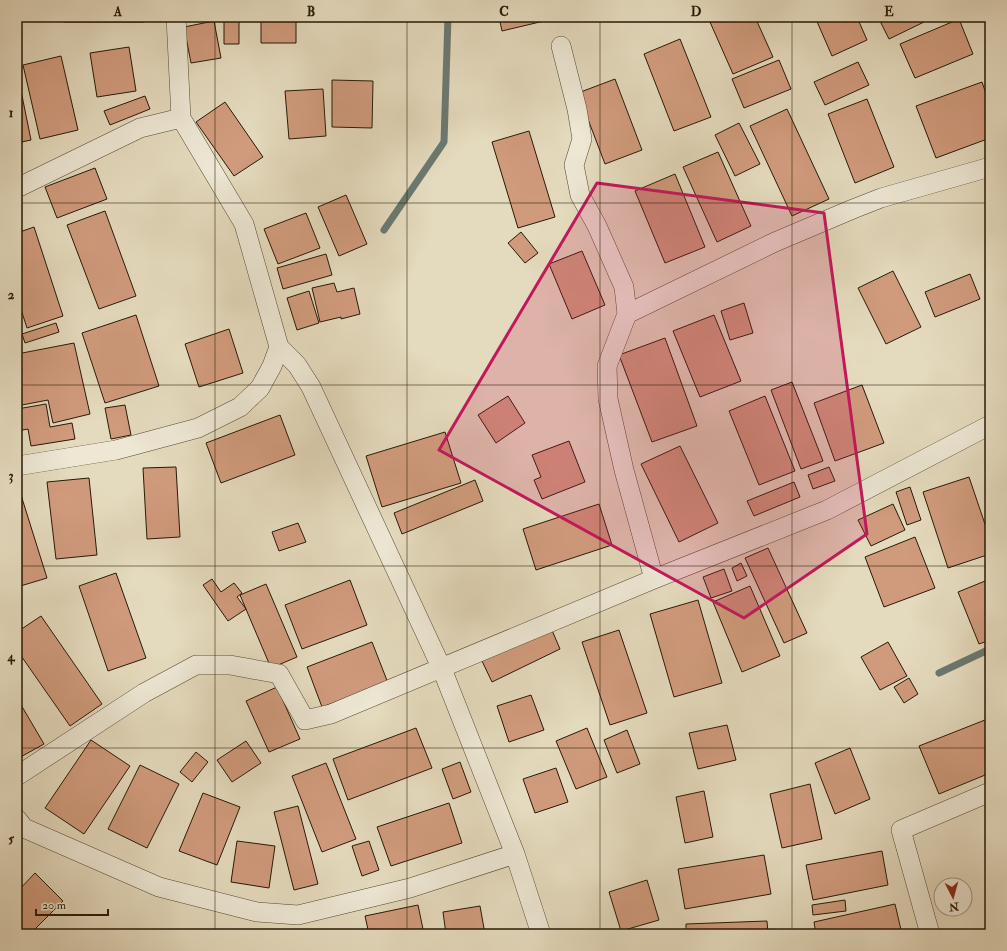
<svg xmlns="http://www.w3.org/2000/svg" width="1007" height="951" font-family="'IM FELL Double Pica',serif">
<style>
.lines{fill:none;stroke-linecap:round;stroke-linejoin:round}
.stream{stroke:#6a7971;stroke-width:7}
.building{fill:#d09b7d;stroke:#271906}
.minor-casing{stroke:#564934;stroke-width:20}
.minor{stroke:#ede7d4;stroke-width:19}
.marked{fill:#c2185b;fill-opacity:0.2;stroke:#c2185b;stroke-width:3;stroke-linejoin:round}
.grid{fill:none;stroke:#271906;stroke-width:1;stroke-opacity:0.55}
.neatline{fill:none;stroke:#271906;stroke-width:1.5}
.grid-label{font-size:13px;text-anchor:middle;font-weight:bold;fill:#271906}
</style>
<rect width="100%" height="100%" fill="#e4dabd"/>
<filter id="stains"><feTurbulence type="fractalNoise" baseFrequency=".005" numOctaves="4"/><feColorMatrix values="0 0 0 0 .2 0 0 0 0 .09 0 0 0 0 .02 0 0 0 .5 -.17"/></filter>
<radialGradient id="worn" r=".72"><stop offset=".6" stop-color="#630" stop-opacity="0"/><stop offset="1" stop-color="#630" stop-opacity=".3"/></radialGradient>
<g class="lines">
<path class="stream" d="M384,230L444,142L448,17
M939,673L990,649"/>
</g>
<path class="building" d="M64,17H144V22H64Z
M224,17H239V44H224Z
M261,17H296V43H261Z
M499,17H543L544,21L502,31Z
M721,17H755L773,57L733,74L710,22Z
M815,17H857L867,40L832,56Z
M878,17H922L924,22L889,39Z
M959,19L973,54L915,78L900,44Z
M214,21L221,58L191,63L184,27Z
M680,39L711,117L674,131L644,54Z
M129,47L136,91L97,97L90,53Z
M61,56L78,130L40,139L23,65Z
M779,60L791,89L744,108L732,79Z
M858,62L869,85L825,105L814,82Z
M17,71L31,140L17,143Z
M615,79L642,150L605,164L578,93Z
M332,80L373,81L372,128L332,127Z
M982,82L990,105V138L936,158L916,106Z
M323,89L326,136L289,139L285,91Z
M145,96L150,109L110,125L104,111Z
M867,99L894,167L855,183L828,114Z
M225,102L263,157L234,176L196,122Z
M787,109L829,199L792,216L750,126Z
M739,123L760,164L735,176L715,135Z
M529,131L555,217L518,228L492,142Z
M718,152L751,226L717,242L683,167Z
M95,168L107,199L57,218L45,187Z
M675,174L705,247L665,263L635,191Z
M346,195L367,244L339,256L318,207Z
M105,211L136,296L99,309L67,225Z
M306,213L320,248L278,264L264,229Z
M34,227L63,316L27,328L17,297V233Z
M521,232L538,253L525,263L508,243Z
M582,251L605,305L572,319L549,264Z
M326,254L332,275L283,289L277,268Z
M893,271L921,327L886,344L858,288Z
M970,274L980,299L935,317L925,292Z
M334,283L337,292L354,288L360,314L341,319V317L320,322L312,288Z
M309,291L319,323L297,330L287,298Z
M744,303L753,333L730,340L721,311Z
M136,315L159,386L105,403L82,333Z
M714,315L741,381L700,397L673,331Z
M56,323L59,332L25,343L22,334Z
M229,329L243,373L199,387L185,344Z
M665,338L697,426L652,442L619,355Z
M74,343L90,414L53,423L48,400L17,406V354Z
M792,382L823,461L801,469L771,390Z
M862,385L884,443L835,461L814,403Z
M508,396L525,423L496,443L478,415Z
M765,396L795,471L759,485L729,411Z
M46,404L50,427L72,423L75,439L31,446L28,429L17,431V409Z
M125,405L131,435L111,439L105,408Z
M280,415L295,455L221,483L206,443Z
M445,432L461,483L382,507L366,456Z
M569,441L585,482L542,499L534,480L541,477L532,455Z
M680,446L718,523L679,542L641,464Z
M176,467L180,537L147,539L143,468Z
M829,467L835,481L813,489L808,475Z
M969,477L990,539V554L948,568L923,492Z
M89,478L97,555L56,559L47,482Z
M475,480L483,501L402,534L394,513Z
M794,482L800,497L754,516L747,501Z
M910,487L921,520L907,525L896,492Z
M21,495L47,578L17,587V496Z
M599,504L612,545L536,570L523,529Z
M893,504L905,530L871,546L858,520Z
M298,523L306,542L279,551L272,532Z
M915,537L935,588L884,607L865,557Z
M768,548L807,633L784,643L745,558Z
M741,563L747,576L737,581L732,568Z
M724,569L732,591L711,598L703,577Z
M116,573L146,658L108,671L79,586Z
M212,579L221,592L234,583L242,593L237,597L246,609L228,621L203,585Z
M990,579V640L979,644L958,592Z
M350,580L367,625L302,649L285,605Z
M266,584L297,657L271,668L240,595Z
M750,586L780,656L742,672L713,602Z
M698,600L722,683L674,697L650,614Z
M41,616L102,704L70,726L17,650V632Z
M551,628L560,649L492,682L482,661Z
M619,630L647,713L610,725L582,642Z
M372,642L388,683L322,707L307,667Z
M888,642L907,676L880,690L861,657Z
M909,678L918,694L904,703L894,687Z
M277,687L300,739L269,752L246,701Z
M531,695L544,730L509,742L497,706Z
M17,698L44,744L17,759Z
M990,718V773L939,794L919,746Z
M727,725L736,760L698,769L689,733Z
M416,728L432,768L348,800L333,759Z
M587,728L607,777L576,789L556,741Z
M627,730L640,764L617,773L604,740Z
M91,740L130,766L84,834L45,808Z
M246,741L261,763L232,782L217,760Z
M850,748L870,799L835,814L815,763Z
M196,752L208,762L192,782L180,772Z
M460,762L471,792L453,799L442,769Z
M326,763L356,839L322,852L292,776Z
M140,765L179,784L147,848L108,829Z
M556,768L568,802L535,813L523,779Z
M810,784L822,839L782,848L770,794Z
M704,791L713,837L685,843L676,797Z
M203,793L240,807L217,865L179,851Z
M449,803L462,843L391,866L377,827Z
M298,806L318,884L294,890L274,812Z
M237,841L275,846L269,888L231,882Z
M369,841L379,870L362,876L352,846Z
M882,851L888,885L813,900L806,865Z
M764,855L771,894L685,909L678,869Z
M35,873L63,901L30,934H17V892Z
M647,880L659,920L621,931L609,892Z
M845,900L846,911L813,915L812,905Z
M895,904L902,934H816L814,922Z
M418,905L424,934H369L365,916Z
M480,906L485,934H446L443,912Z
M767,921L768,934H686V924Z"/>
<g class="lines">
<g class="minor-casing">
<path id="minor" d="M176,17L181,118L244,224L279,347L297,365L311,387L442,669L515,854L541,934
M561,46L577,109L582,139L574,165L580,195L597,226L624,287L627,314L607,366L608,399L624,470L654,579
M17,188L140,128L181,118
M627,314L775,242L853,209L881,198L990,167
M17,466L116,450L198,428L240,407L260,388L272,366L279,347
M17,776L144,693L196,665H230L279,674L305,720L331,714L654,579L827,510L990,425
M17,819L24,828L159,887L257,912L298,915L410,888L515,854
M930,934L901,830L990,792"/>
</g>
<use href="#minor" class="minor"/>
</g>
<path class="marked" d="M597,183L824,213L867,534L744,618L439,450Z"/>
<path class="grid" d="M215,17V934M407,17V934M600,17V934M792,17V934M17,203H990M17,385H990M17,566H990M17,748H990"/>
<rect width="1007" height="951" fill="none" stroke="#e4dabd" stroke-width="44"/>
<g transform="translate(953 897) rotate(174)"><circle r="19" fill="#ede7d4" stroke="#9e9582"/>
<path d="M0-3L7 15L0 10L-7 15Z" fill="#8f2418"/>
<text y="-6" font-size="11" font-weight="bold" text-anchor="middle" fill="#271906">N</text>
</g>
<path d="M36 909v6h72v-6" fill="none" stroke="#271906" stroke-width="2"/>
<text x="42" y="909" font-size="12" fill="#271906" stroke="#ede7d4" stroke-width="3" paint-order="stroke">20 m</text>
<rect x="22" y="22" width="963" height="907" class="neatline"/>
<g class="grid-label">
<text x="118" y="16">A</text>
<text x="311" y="16">B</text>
<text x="504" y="16">C</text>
<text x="696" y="16">D</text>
<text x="889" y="16">E</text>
<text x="11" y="117">1</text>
<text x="11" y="299">2</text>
<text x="11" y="480">3</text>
<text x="11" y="661">4</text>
<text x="11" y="843">5</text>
</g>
<rect width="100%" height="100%" filter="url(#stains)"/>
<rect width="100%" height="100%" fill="url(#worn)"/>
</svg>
